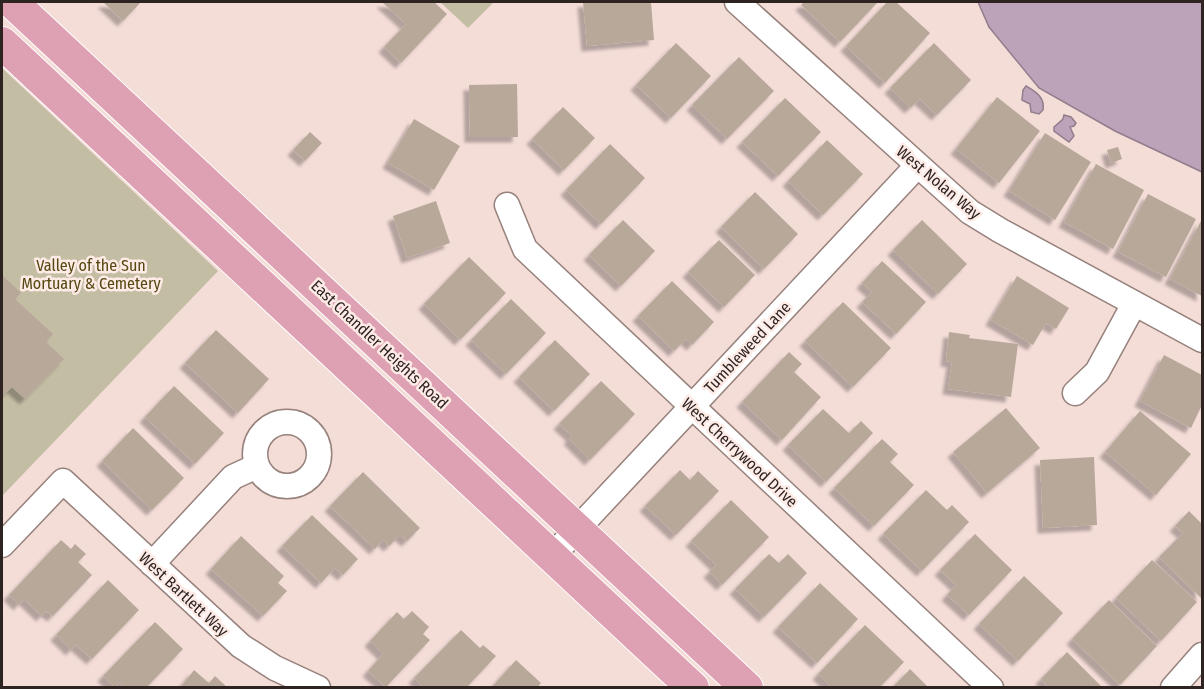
<svg xmlns="http://www.w3.org/2000/svg" width="1204" height="689" font-family="'Fira Sans Condensed',sans-serif">
<style>
.green{fill:#c3bda4}
.water{fill:#bda3b9;stroke:#927d8c;stroke-width:1.5}
.building{fill:#b8a89a;filter:url(#shadow)}
.lines{fill:none;stroke-linecap:round;stroke-linejoin:round}
.minor-casing{stroke:#96817c;stroke-width:27}
.major-casing{stroke:#fff;stroke-width:34}
.minor{stroke:#fff;stroke-width:24}
.major{stroke:#dea0b3;stroke-width:32}
.labels{text-anchor:middle;stroke-width:5;stroke-linejoin:round;paint-order:stroke}
.street-label{font-size:16px;fill:#2d2422;stroke:#feebe6}
.park-label{font-size:16px;fill:#544710;stroke:#feebe6}
</style>
<defs>
<filter id="shadow"><feDropShadow dx="-5.5" dy="5.5" stdDeviation="1.5" flood-color="#0004"/></filter>
</defs>
<rect width="100%" height="100%" fill="#f4dcd7"/>
<path class="green" d="M440,2H494L468,28Z
M2,68L218,271L2,496Z"/>
<path class="water" d="M978,2H1202V172L1115,131L1039,88L989,27Z
M1026,86C1036,92 1045,97 1043,110L1039,114L1031,112L1030,104L1022,100L1023,90Z
M1064,115L1071,117L1076,123L1074,126L1070,127L1074,136L1069,142L1054,131V127L1063,119Z"/>
<path class="building" d="M103,2H141L123,21Z
M382,2H434L447,14L401,63L384,47L406,24Z
M583,2H651L654,40L587,46Z
M804,2H878L840,42L801,5Z
M887,2H896L930,33L885,83L846,46Z
M676,43L711,76L671,118L636,85Z
M934,43L971,80L937,115L920,99L910,108L890,88Z
M739,57L774,91L727,139L692,105Z
M517,84L518,137H470L469,85Z
M997,97L1040,131L999,183L956,149Z
M785,98L821,132L778,176L742,142Z
M563,107L595,138L564,170L532,139Z
M414,119L460,146L434,190L388,163Z
M310,132L322,143L305,161L293,150Z
M1045,133L1091,162L1055,220L1009,191Z
M827,140L863,174L823,215L788,181Z
M610,144L645,178L601,224L566,190Z
M1118,147L1122,159L1111,163L1107,150Z
M1096,164L1144,190L1113,249L1064,222Z
M755,192L798,234L764,269L721,227Z
M1148,194L1196,219L1166,277L1118,252Z
M436,201L450,243L407,258L393,216Z
M1202,219V296L1170,279Z
M623,220L655,251L621,286L589,255Z
M922,220L967,264L938,294L893,250Z
M719,240L755,275L724,307L688,272Z
M469,257L506,293L460,340L424,304Z
M882,261L926,302L896,334L862,302L872,292L862,283Z
M2,275L21,293L15,299L53,334L46,342L64,359L25,399L12,387L2,397Z
M1017,276L1069,308L1056,329L1046,323L1033,345L991,320Z
M672,281L714,322L692,345L686,339L674,351L638,316Z
M511,299L546,333L506,374L471,340Z
M843,302L891,348L853,387L805,341Z
M216,330L269,379L238,413L185,363Z
M949,332L970,335L969,338L1018,344L1011,397L948,389L952,362L946,361Z
M555,340L590,374L554,411L519,377Z
M789,352L802,364L794,372L821,397L782,440L742,402Z
M1164,355L1202,375V405L1191,428L1140,401Z
M601,381L635,414L590,460L569,439L572,436L559,424Z
M174,386L224,433L195,464L145,417Z
M1006,408L1040,448L987,493L953,452Z
M823,409L849,433L861,421L873,433L826,482L788,445Z
M1140,411L1191,454L1156,495L1105,452Z
M133,428L184,478L152,510L102,461Z
M882,439L898,454L890,462L914,485L874,526L834,488Z
M1094,457L1097,525L1043,528L1040,460Z
M680,470L690,480L698,471L719,491L676,535L645,506Z
M363,472L420,528L407,541L400,535L389,546L383,540L375,549L330,506Z
M926,490L947,510L952,505L969,522L922,571L883,534Z
M731,500L769,537L722,585L709,572L716,565L691,541Z
M1189,511L1202,524L1201,598L1159,557L1183,533L1175,526Z
M312,515L358,559L343,575L335,568L321,583L282,546Z
M975,534L1012,570L969,615L947,595L956,585L940,570Z
M241,536L284,576L278,583L287,591L263,616L211,569Z
M61,540L71,549L75,544L86,554L78,562L92,575L53,616L46,611L42,616L24,599L19,605L9,595Z
M769,554L779,563L788,554L807,573L764,617L735,589Z
M1152,560L1197,602L1161,641L1116,598Z
M1024,576L1063,613L1018,661L979,624Z
M108,580L139,610L92,659L76,645L71,650L56,635Z
M820,583L858,619L817,663L778,627Z
M1109,600L1157,646L1120,685L1072,639Z
M412,611L429,627L423,634L430,640L386,687L368,671L383,654L370,641L397,612L404,619Z
M155,622L183,649L146,688H125L120,682L115,688L103,676Z
M865,625L904,662L879,688H832L818,674Z
M461,630L480,648L483,645L496,656L466,688H424L414,678Z
M1067,652L1103,688H1049L1041,679Z
M516,660L541,683L537,688H491Z
M910,669L929,688H892Z
M194,670L209,683L215,676L228,688H180Z"/>
<g class="lines">
<g class="minor-casing">
<path id="minor" d="M737,2L970,212L1001,231L1202,340
M507,205L525,249L991,688
M1075,393L1097,372L1134,304
M255 454a32 32 0 1 1 64 0a32 32 0 1 1-64 0Z
M2,545L63,481L241,646L275,668L318,688
M552,556L918,165
M152,564L233,477L257,466
M1173,688L1202,655"/>
</g>
<g class="major-casing">
<path id="major" d="M12,2L747,688
M2,43L693,688"/>
</g>
<use href="#minor" class="minor"/>
<use href="#major" class="major"/>
</g>
<g class="labels">
<g class="street-label">
<text transform="translate(939 182) rotate(40)" y="6">West Nolan Way</text>
<text transform="translate(380 344) rotate(43)" y="6">East Chandler Heights Road</text>
<text transform="translate(747 347) rotate(-47)" y="6">Tumbleweed Lane</text>
<text transform="translate(740 452) rotate(43)" y="6">West Cherrywood Drive</text>
<text transform="translate(184 594) rotate(43)" y="6">West Bartlett Way</text>
</g>
<g class="park-label">
<text x="91" y="271">Valley of the Sun<tspan x="91" dy="18">Mortuary &amp; Cemetery</tspan></text>
</g>
</g>
<rect width="1204" height="689" fill="none" stroke="#2d2422" stroke-width="6"/>
</svg>
